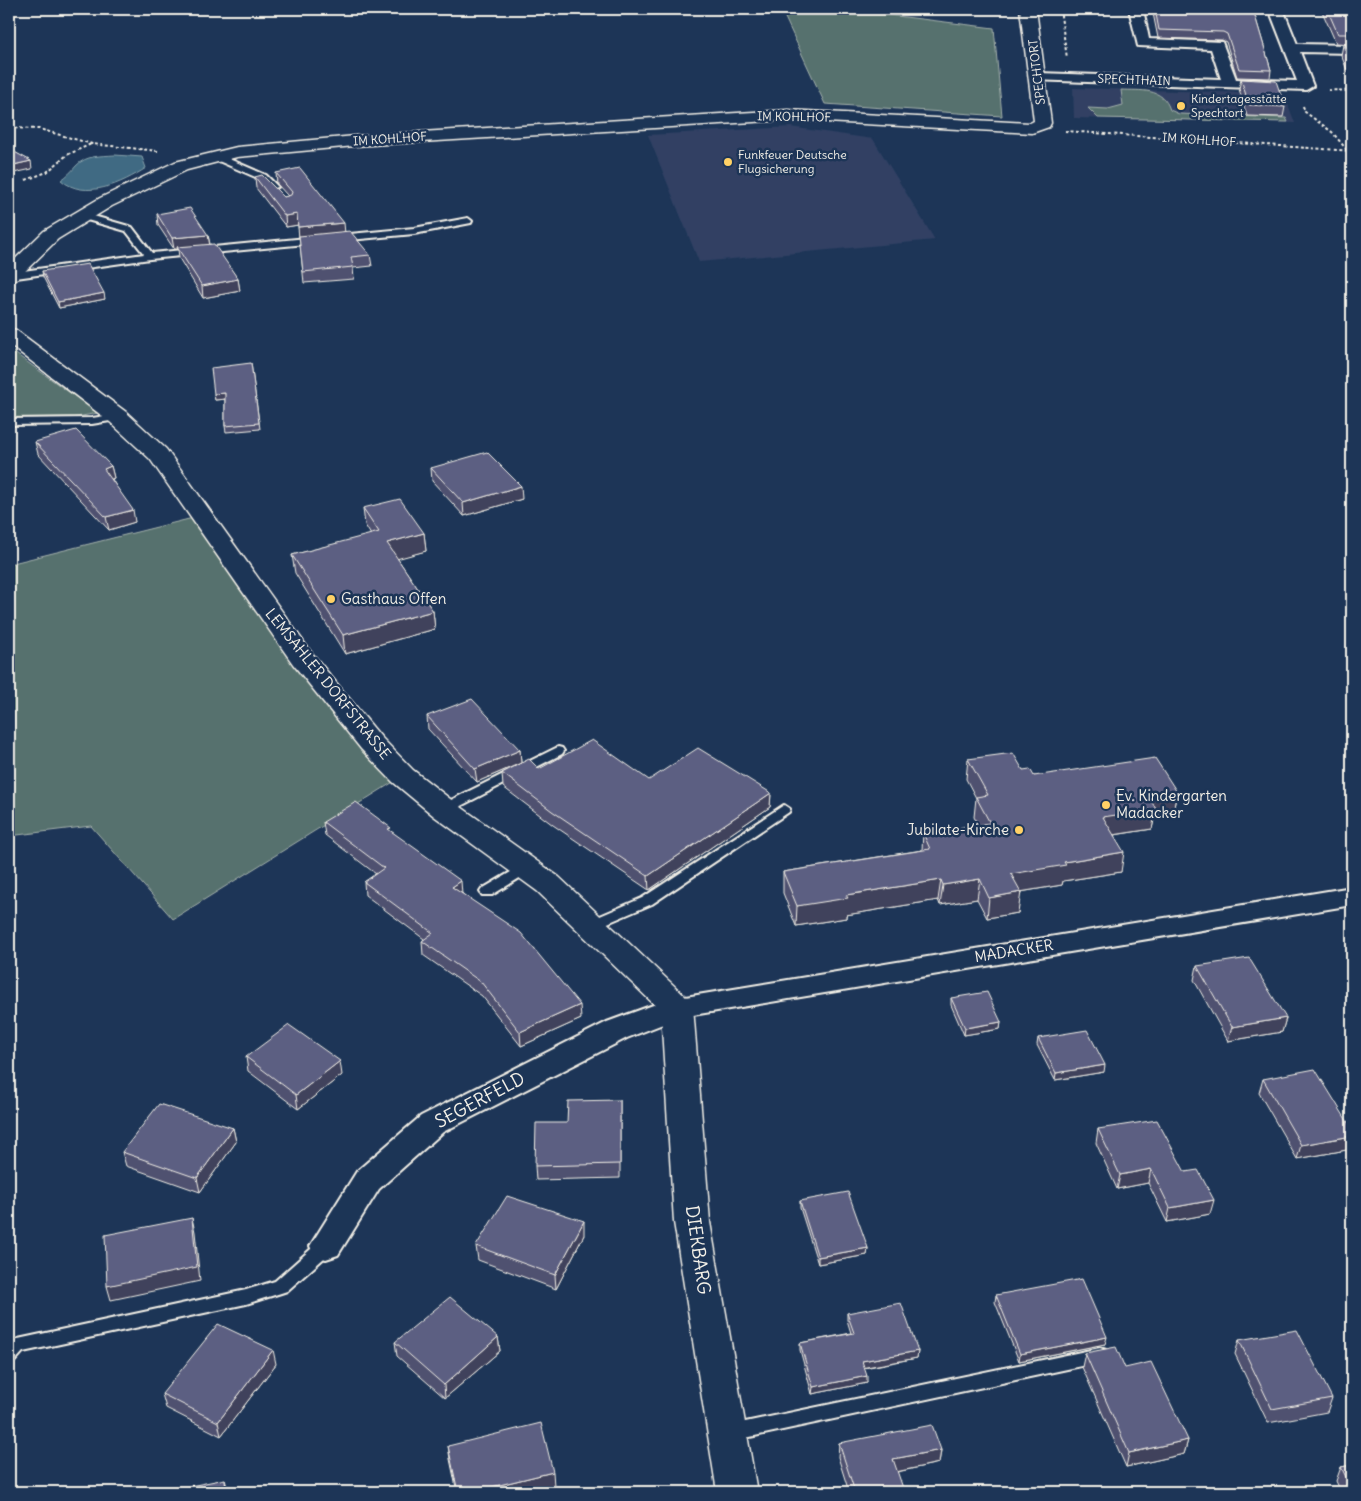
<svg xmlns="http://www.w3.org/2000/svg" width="1361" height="1501" font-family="Delius,sans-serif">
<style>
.built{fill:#304164}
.green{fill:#56716e;stroke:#a5b1ab}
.water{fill:#3f6b83;stroke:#87a1ab}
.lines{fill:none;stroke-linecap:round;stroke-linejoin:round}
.lane-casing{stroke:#f4f1e8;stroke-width:4}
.street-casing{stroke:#f4f1e8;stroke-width:4}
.secondary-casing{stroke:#f4f1e8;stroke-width:3}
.path{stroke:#f4f1e8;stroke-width:2;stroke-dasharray:3 2.5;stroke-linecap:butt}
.lane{fill:#1d3557;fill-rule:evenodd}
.street{fill:#1d3557;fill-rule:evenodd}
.secondary{fill:#1d3557;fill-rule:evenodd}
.wall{fill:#4f5170;stroke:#f4f1e8}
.shaded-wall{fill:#40425b;stroke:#f4f1e8}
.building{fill:#5c5e82;stroke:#f4f1e8}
.poi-dot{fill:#ffd166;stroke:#1d3557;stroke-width:2}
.labels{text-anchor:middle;stroke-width:5;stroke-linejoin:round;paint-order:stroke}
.far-street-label{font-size:12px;fill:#f4f1e8;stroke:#1d3557}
.far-poi-label{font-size:12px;fill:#f4f1e8;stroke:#1d3557;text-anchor:start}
.poi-label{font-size:15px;fill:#f4f1e8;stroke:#1d3557;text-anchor:start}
.street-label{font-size:15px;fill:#f4f1e8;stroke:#1d3557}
.near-street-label{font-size:18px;fill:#f4f1e8;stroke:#1d3557}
</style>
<rect width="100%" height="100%" fill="#1d3557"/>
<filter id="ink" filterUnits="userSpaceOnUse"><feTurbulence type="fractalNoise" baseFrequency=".02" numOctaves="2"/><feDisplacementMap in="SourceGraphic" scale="10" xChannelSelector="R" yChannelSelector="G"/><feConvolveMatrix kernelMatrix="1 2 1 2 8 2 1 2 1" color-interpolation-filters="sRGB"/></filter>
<g filter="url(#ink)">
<path class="built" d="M1073,88L1284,94L1295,123L1074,118Z
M790,127L873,139L935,240L699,262L648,135Z"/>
<path class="green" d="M781,9H840L994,28L1002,116L825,104Z
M1121,90C1141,91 1163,87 1170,110L1179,114L1286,118L1288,122L1098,118L1088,108L1108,109L1123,105Z
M9,349L98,413L71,418H9Z
M201,516L403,776L173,919L91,826L9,836V564Z"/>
<path class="water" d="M115,155L142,157L146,168C123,183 85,201 61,180C67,176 71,172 76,166C86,155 101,156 115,155Z"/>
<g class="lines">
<g class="lane-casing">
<path id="lane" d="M214,155H220L266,175L278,187L271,189L260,179L214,159Z
M83,213L132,227L152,253L317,237L321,240L317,243L150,259L9,279V273L144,254L126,231L80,218V214Z
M468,218L472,221L471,223L414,234L339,241L335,238L339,235L414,228Z
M118,414L123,417L122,419L92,424L9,425V419L92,418Z
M558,747L562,748L564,751L562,754L449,812H439L438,809L439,806Z
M784,805L790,809L789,812L652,904L596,928H586L584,925L586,922L642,898Z
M526,863L533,868L531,871L492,895H482L480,892L482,889Z
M326,1239L332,1241L334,1246L332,1251L287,1291L281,1293L246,1304L23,1352L15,1361L9,1363V1344L18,1339L246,1290L275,1281L320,1241Z
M1100,1348L1106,1350L1109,1355L1106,1360L1100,1362L731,1441L725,1439L722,1433L725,1427L731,1425Z"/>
</g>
<g class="street-casing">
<path id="street" d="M1129,9H1143L1149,39L1222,42L1236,79L1297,81L1269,9H1283L1297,44L1352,45V53L1300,52L1313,86L1306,90L1033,80L1031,77L1038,73L1221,79L1211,49L1138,46Z
M1352,887V905L681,1017L627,1038L443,1132L379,1189L338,1255L326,1259L314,1255L310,1246L357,1171L421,1116L607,1022L667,1000Z"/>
</g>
<g class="secondary-casing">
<path id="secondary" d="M1020,9H1036L1051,123L1049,127L1032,133L788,120L355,146L237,157L187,170L112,206L58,239L16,280L9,282V265L44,231L100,198L175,162L237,147L355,136L788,110L1030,123L1034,121Z
M9,328L16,330L126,412L166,449L311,652L381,737L413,770L454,802L559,877L688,999L693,1007L710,1222L757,1492H717L674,1222L661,1011L537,891L434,816L393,782L361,749L293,664L150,459L110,422L9,344Z"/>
</g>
<path class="path" d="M1060,9L1067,58
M1328,90L1352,91
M1303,106L1305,112L1332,132L1347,150
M9,128L39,129L92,144L158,151
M1065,131L1352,151
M26,180L47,172L67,155L91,144"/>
<use href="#lane" class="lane"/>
<use href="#street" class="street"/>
<use href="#secondary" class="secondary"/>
</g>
<path class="wall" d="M1082,9H1129L1128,12L1082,11Z
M1145,9H1253L1271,70L1270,78L1237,77L1226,42L1222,40L1158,38L1153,13H1146Z
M1321,9H1352V44L1336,43Z
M1343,45H1352V82L1341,55Z
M1241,79L1285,107L1283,117L1247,116L1239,89Z
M276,173L345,231L370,255L372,266L353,268L354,279L304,283L298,225L286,227L256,188L255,177L284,197L288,196L277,184Z
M157,214L208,235L210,244L238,279L240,291L203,298L179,258L178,249H174L158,225Z
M42,271L105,299L59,308L43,277Z
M251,363L260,429L226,432L225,426V399L215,400L214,394Z
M35,442L111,466L114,478L112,479L135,522L109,530L38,454Z
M431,468L522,499L464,516L432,481Z
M363,508L424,533L426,551L397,558L433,611L435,629L345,654L295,573L292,555L371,535L365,525Z
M427,716L520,750L521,763L539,769L771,793L770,807L649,890L553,825L503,787L502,773L521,763L477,782L428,729Z
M968,759L1023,770L1034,776L1177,792L1173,812L1155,815L1152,829L1114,835L1121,872L1063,881L1062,885L1020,892L1018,913L987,918L977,899L940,905L938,900L846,915V918L796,926L783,893V872L922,850L923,833L978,825L974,817L976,798L966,779Z
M323,822L392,832L462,893L581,1019L521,1046L482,996L423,955L422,941L424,939L365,895L364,882L376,874L325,835Z
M1197,966L1286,1018L1282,1032L1228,1041L1194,980Z
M951,998L1001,1022L1000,1029L964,1035L951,1005Z
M1038,1038L1104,1072L1055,1080L1037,1045Z
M246,1057L342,1075L298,1109L248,1071Z
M1263,1079L1352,1129V1149L1297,1159L1259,1093Z
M620,1100V1178L536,1180L535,1166L567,1123Z
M233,1128L236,1142L200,1192L126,1166L122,1152Z
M1098,1129L1185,1172L1210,1214L1167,1222L1148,1183L1117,1189L1096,1143Z
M800,1201L868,1248L867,1255L818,1264L800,1208Z
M584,1235L556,1289L478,1260L476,1246Z
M996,1295L1105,1344L1019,1361L995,1302Z
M847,1313L918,1351L917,1358L864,1368L867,1383L812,1394L800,1350V1343L851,1333L847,1320Z
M498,1337L500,1351L445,1398L397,1356L395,1342Z
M1239,1340L1332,1398L1327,1412L1268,1423L1235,1354Z
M1085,1353L1125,1368L1188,1440L1184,1454L1126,1467L1082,1367Z
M276,1364L221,1436L166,1408L162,1394Z
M839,1443L941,1450L939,1463L897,1472L903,1492H849L838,1457Z
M448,1446L554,1486L528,1492H457L450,1459Z
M1352,1465V1492H1341L1336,1481L1341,1467Z"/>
<path class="shaded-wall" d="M31,161L32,169L9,174V166Z
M297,214L298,225L286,227L285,216Z
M344,223L345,234L299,238L298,227Z
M208,235L210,246L177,247L178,249H174L172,238Z
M238,279L240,291L203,298L202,286Z
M104,293L105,299L59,308L58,302Z
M225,393L226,399L215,400L214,394Z
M111,466L114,478L107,481L104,469Z
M521,486L522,499L464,516L463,503Z
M133,510L135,522L109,530L106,517Z
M424,533L426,551L389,561L387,543Z
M433,611L435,629L345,654L343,635Z
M520,750L521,763L477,782L475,769Z
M1177,792L1173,812L1155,815L1152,829L1100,837L1103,817L1148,796Z
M771,793L770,807L649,890L648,876Z
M1124,852L1121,872L1063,881L1062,885L1008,894L1011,874L1064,862Z
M980,879L977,899L940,905L943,885Z
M941,880L938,900L846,915V918L796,926L797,906L846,895Z
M461,881L462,895L452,887Z
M1021,892L1018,913L987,918L989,898Z
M580,1005L581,1019L521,1046L520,1032Z
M1286,1018L1282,1032L1228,1041L1232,1027Z
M1001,1022L1000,1029L964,1035L965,1028Z
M340,1061L342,1075L298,1109L296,1095Z
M1105,1065L1104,1072L1055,1080L1056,1073Z
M233,1128L236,1142L200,1192L197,1178Z
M1352,1136V1149L1297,1159L1301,1145Z
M1151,1169L1148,1183L1117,1189L1120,1175Z
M1214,1200L1210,1214L1167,1222L1170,1208Z
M192,1218L195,1232L200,1281L111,1300L107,1286Z
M584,1221V1235L556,1289L555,1275Z
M868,1248L867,1255L818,1264V1257Z
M498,1337L500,1351L445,1398L444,1385Z
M1107,1337L1105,1344L1019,1361L1020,1354Z
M273,1350L276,1364L221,1436L218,1422Z
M918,1351L917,1358L861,1368L862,1361Z
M867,1376V1383L812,1394L813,1387Z
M1188,1440L1184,1454L1126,1467L1129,1453Z
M941,1450L939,1463L891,1473L893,1459Z
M553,1472L554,1486L528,1492H471Z
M225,1479L228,1492H226Z"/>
<path class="building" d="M1155,9H1253L1271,70L1239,69L1227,34L1223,32L1159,30Z
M1327,9H1352V34H1338Z
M1343,45H1352V67Z
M1241,79L1276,81L1285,107L1249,105Z
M9,149L31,161L9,166Z
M300,168L344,223L298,227L297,214L285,216L255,177L262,175L284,197L291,195L292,192L276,173Z
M190,208L208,235L172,238L157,214Z
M350,231L370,255L351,257L353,267L303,272L299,236Z
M214,244L238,279L202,286L177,247Z
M88,264L104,293L58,302L42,271Z
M251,363L259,423L225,426V393L214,394L211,368Z
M76,430L111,466L104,469L133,510L106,517L35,442Z
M487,452L521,486L463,503L431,468Z
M400,499L424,533L387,543L433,611L343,635L292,555L379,532L363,508Z
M472,699L520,750L475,769L427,716Z
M592,740L649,780L698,748L771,793L648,876L552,811L502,773L529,759L539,769Z
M1013,753L1023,770L1030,769L1034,776L1155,758L1177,792L1148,796L1156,809L1103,817L1124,852L1064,862L1066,865L1011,874L1021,892L989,898L980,879L943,885L941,880L846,895L848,898L797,906L783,872L930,849L923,833L990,823L976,797L988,795L968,759Z
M356,802L391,828L388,829L461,881L452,887L521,933L580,1005L520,1032L481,982L422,941L433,933L364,882L384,868L323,822Z
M1249,958L1286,1018L1232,1027L1197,966Z
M987,992L1001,1022L965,1028L951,998Z
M289,1025L340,1061L296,1095L246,1057Z
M1087,1030L1105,1065L1056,1073L1038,1038Z
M1315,1069L1352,1129V1136L1301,1145L1263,1079Z
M620,1100V1164L535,1166L536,1123H567L568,1101Z
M159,1104L233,1128L197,1178L122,1152Z
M1157,1120L1185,1172L1198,1170L1214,1200L1170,1208L1151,1169L1120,1175L1098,1129Z
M848,1192L868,1248L818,1257L800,1201Z
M507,1196L584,1221L555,1275L476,1246Z
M192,1218L197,1267L107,1286L105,1235Z
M1082,1279L1107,1337L1020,1354L996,1295Z
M450,1297L498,1337L444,1385L395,1342Z
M901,1303L918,1351L862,1361L867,1376L813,1387L800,1343L854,1333L847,1313Z
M218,1324L273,1350L218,1422L162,1394Z
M1297,1330L1332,1398L1272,1409L1239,1340Z
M1116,1347L1125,1368L1151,1362L1188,1440L1129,1453L1085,1353Z
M541,1423L553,1472L471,1492H458L448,1446Z
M932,1425L941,1450L893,1459L904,1491L896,1492H855L839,1443Z
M1352,1465V1489L1341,1467Z
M225,1479L226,1492H161Z"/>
</g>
<g class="poi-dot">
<circle cx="1181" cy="106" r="5"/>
<circle cx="728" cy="162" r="5"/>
<circle cx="331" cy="599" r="5"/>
<circle cx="1106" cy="805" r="5"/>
<circle cx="1019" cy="830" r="5"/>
</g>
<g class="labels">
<g class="far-street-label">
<text transform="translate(1037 72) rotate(-97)" y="4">SPECHTORT</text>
<text transform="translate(1134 80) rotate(2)" y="4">SPECHTHAIN</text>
<text transform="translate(794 117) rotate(1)" y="4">IM KOHLHOF</text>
<text transform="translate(390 139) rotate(-4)" y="4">IM KOHLHOF</text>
<text transform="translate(1199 140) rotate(4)" y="4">IM KOHLHOF</text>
</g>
<g class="far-poi-label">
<text x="1191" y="103">Kindertagesstätte<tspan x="1191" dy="14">Spechtort</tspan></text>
<text x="738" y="159">Funkfeuer Deutsche<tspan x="738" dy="14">Flugsicherung</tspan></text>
</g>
<g class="poi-label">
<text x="341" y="604">Gasthaus Offen</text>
<text x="1116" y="801">Ev. Kindergarten<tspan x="1116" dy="17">Madacker</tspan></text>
<text x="1009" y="835" text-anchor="end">Jubilate-Kirche</text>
</g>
<g class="street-label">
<text transform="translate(328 684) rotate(51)" y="5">LEMSAHLER DORFSTRASSE</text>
<text transform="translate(1014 951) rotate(-9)" y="5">MADACKER</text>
</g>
<g class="near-street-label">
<text transform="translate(480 1100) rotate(-28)" y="6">SEGERFELD</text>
<text transform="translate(698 1250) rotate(82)" y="6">DIEKBARG</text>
</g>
</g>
<rect width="1361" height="1501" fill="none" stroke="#1d3557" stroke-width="30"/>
<rect x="15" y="15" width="1331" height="1471" fill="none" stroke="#f4f1e8" stroke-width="2" filter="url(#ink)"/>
</svg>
